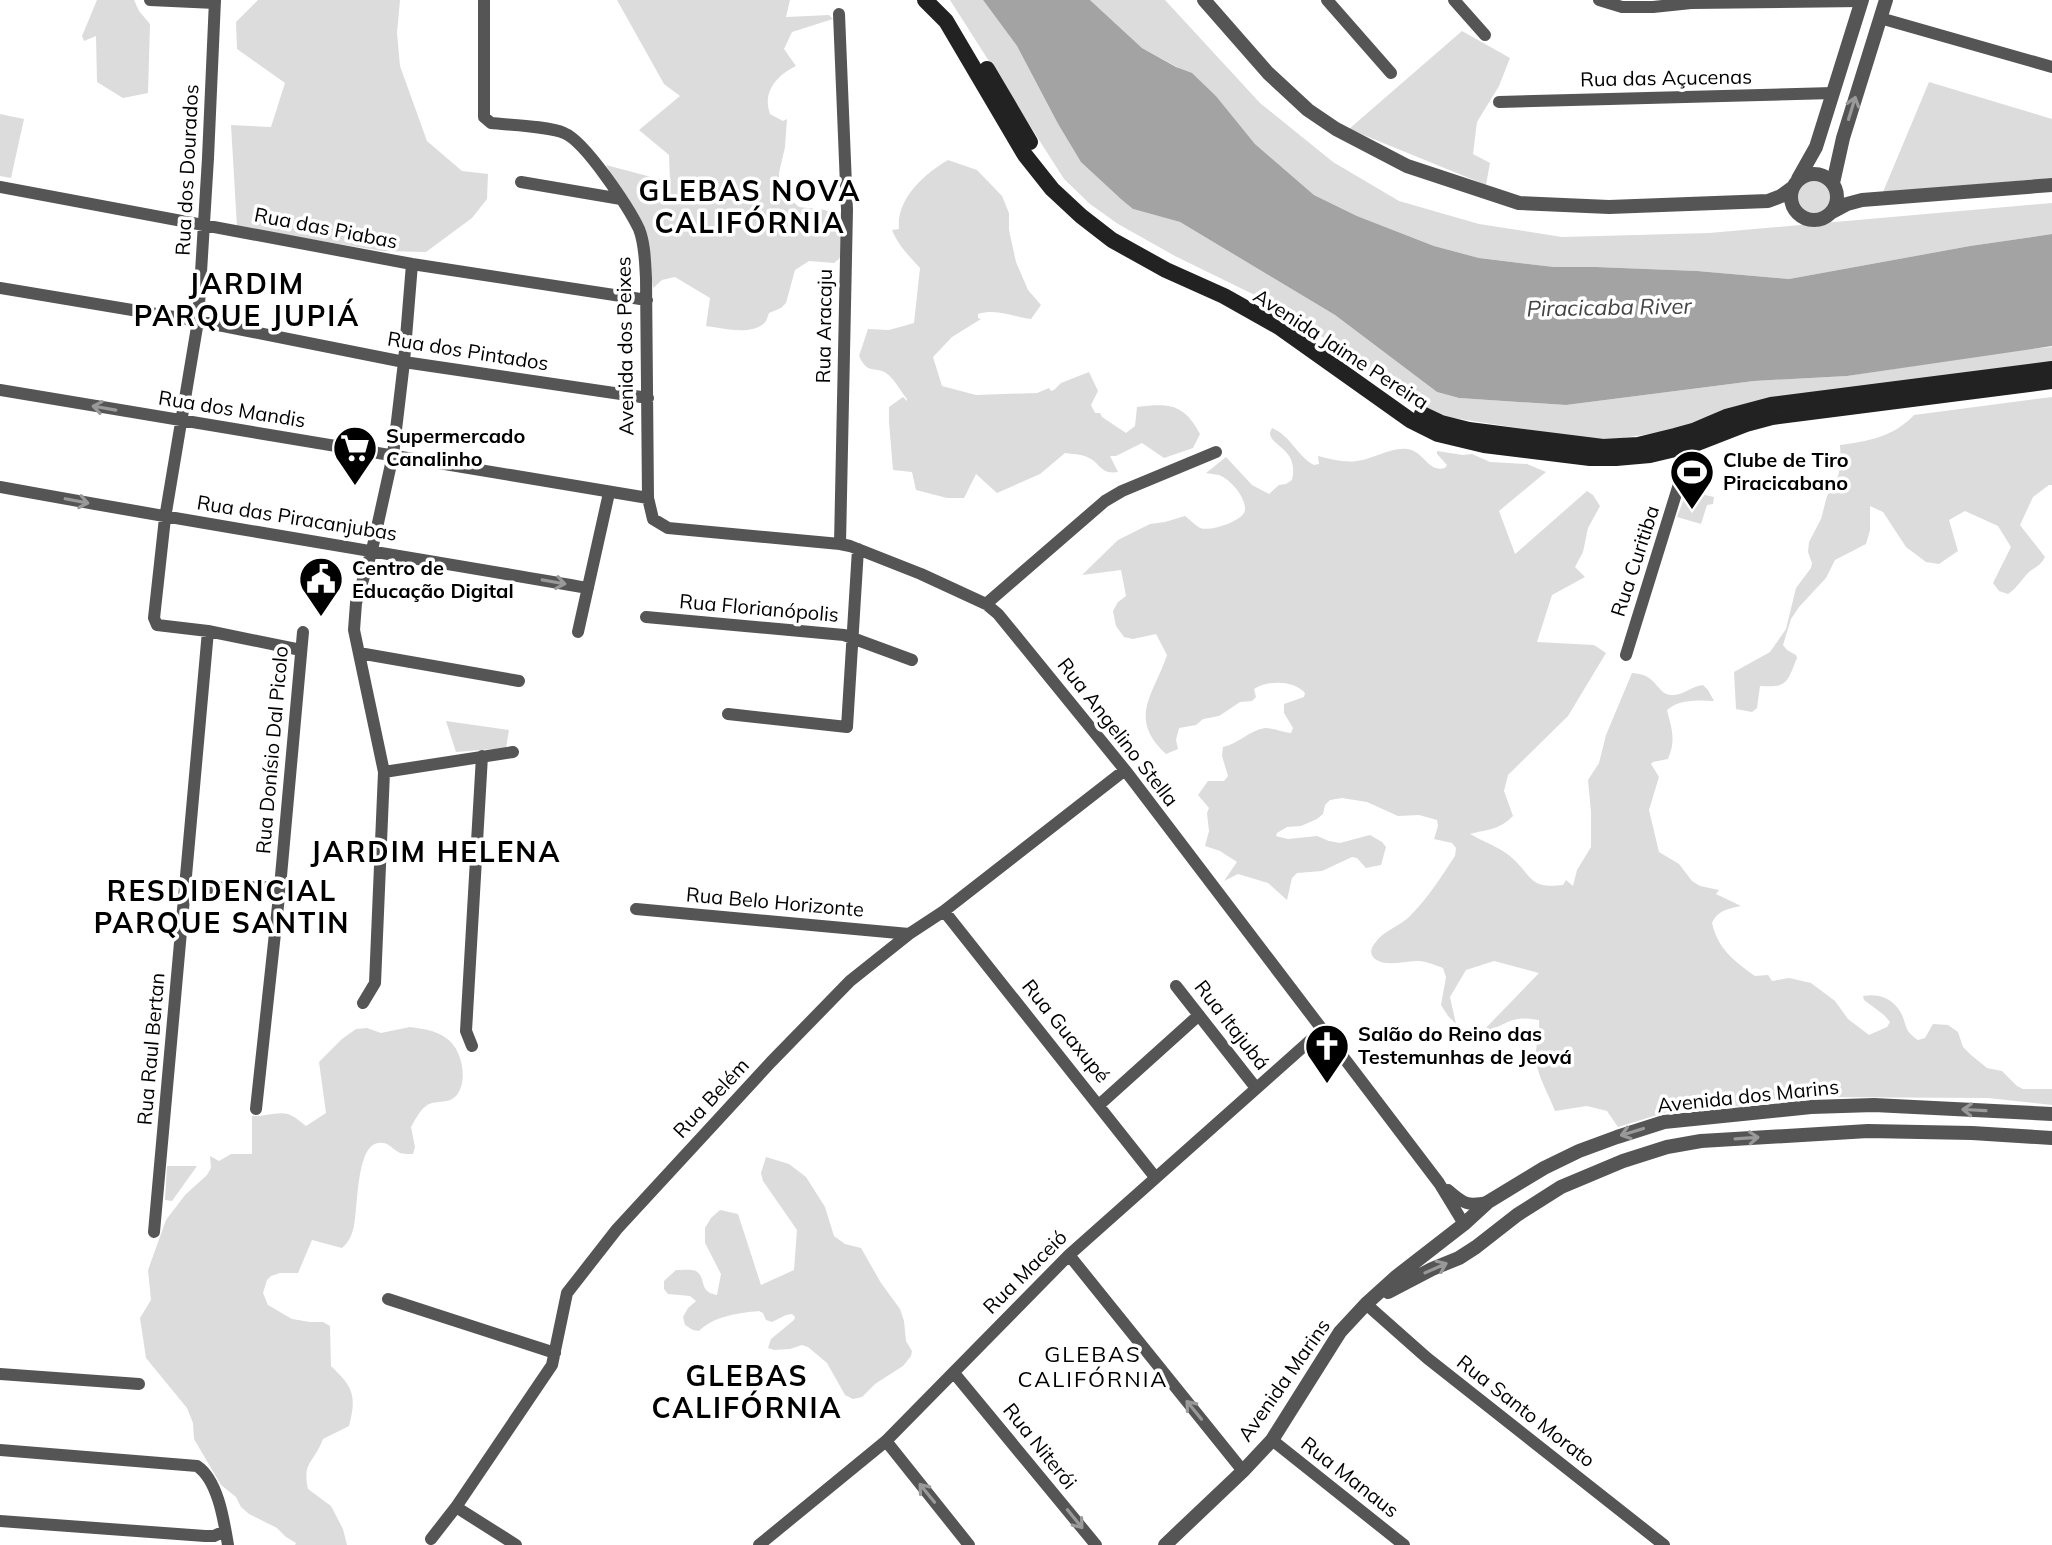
<svg xmlns="http://www.w3.org/2000/svg" width="2052" height="1545" font-family="Mulish,sans-serif">
<style>
.green{fill:#dcdcdc}
.water{fill:#a3a3a3}
.lines{fill:none;stroke-linecap:round;stroke-linejoin:round}
.minor{stroke:#555;stroke-width:12}
.tertiary{stroke:#555;stroke-width:14}
.secondary{stroke:#222;stroke-width:16}
.oneway{stroke:#999}
.labels{text-anchor:middle;stroke-width:7;stroke-linejoin:round;paint-order:stroke}
.street-label{font-size:20px;fill:#000;stroke:#fff}
.poi-label{font-size:20px;font-weight:bold;fill:#000;stroke:#fff;text-anchor:start}
.water-label{font-size:22px;font-style:italic;fill:#444;stroke:#fff}
.neighbourhood-label{font-size:22px;letter-spacing:2px;fill:#000;stroke:#fff}
.district-label{font-size:28px;font-weight:bold;letter-spacing:2px;fill:#000;stroke:#fff}
</style>
<rect width="100%" height="100%" fill="#fff"/>
<path class="green" d="M97,0H134L139,11L150,24L148,93L123,98L97,82L96,36L84,41L82,36Z
M258,0H400L397,33L400,66L427,141L462,171L488,174L487,199L472,218L426,252L382,251L237,227L231,125L271,127L285,83L237,49L236,22Z
M617,0H790L786,17L829,15L833,19L792,32L784,49L796,66C777,75 762,92 770,114L783,121L787,119L785,147L779,173V187L782,192L799,207L825,210L834,214L843,232V251L839,259L834,263L809,261L795,270L786,303L781,308L769,313C767,318 767,322 762,325C747,335 722,328 706,326L710,298L675,277L662,280L653,288L646,233L606,165L670,182L669,155L639,130L680,96L664,84Z
M950,0H983L1017,46L1057,122L1133,209L1180,222L1335,315L1437,392L1459,398L1566,405L1754,381L1847,376L2016,350L2052,347V365L1724,411L1669,431L1603,441L1440,416L1414,404L1285,310L1175,256L1118,224L1090,204L1064,179Z
M1090,0H1165L1260,103L1333,162L1399,201L1479,224L1562,237L1709,233L2052,203V234L1970,246L1789,279L1697,271L1596,267H1554L1479,258L1434,246L1357,216L1314,195L1255,144L1216,96L1197,78L1142,48Z
M1462,31L1510,58L1499,86L1477,122L1473,154L1490,163L1486,185L1349,129Z
M1929,82L2052,119V178L1883,192Z
M0,114L24,119L11,178L0,176Z
M948,160L977,170L1002,196L1009,213V230L1016,262L1028,290L1041,305L1031,319C1013,317 997,308 978,314V318L981,319L952,337L933,357L942,386L976,395L1037,393L1049,388L1051,391L1054,390L1061,383L1089,372L1098,391L1091,405L1095,413H1100L1102,417L1126,433L1135,426L1137,407C1170,403 1184,404 1200,434L1193,448L1164,458L1142,443L1116,456H1110L1118,472C1100,475 1100,462 1087,457C1081,454 1072,454 1065,453L1040,474L997,493L976,474L964,498H947L916,490L912,472L893,470L889,422V407L903,397L907,401V399C901,392 894,378 886,373C874,366 868,375 859,356L868,329L889,330L914,323L920,268C909,256 898,245 892,230L899,229C896,199 924,174 948,160Z
M1794 197a20 20 0 1 1 40 0a20 20 0 1 1-40 0Z
M2052,397V485H2049L2033,497L2020,525L2045,557C2041,565 2036,567 2029,572C2021,580 2017,588 2008,594L1999,591L1993,583L2011,547L1998,526L1965,511L1949,520L1958,551L1939,564L1926,562L1906,547L1883,512L1870,506V530L1866,544L1835,560L1826,578L1799,607L1791,619L1783,645L1787,650L1796,655L1797,658C1787,682 1788,688 1760,686L1757,708L1752,712L1736,709L1734,672L1770,652L1786,629L1796,588L1811,568L1812,563L1808,552L1809,542L1821,519L1827,496L1838,476L1841,464L1840,445C1869,441 1893,437 1914,415Z
M1272,428C1291,436 1297,456 1314,465L1319,464L1318,456C1331,459 1344,463 1357,461C1374,459 1390,447 1407,449C1424,451 1428,473 1445,468L1447,465L1437,454V451L1463,455L1472,454L1490,462L1527,464L1546,472L1499,511L1515,554L1587,491L1593,495L1600,506L1588,528L1583,552L1575,567L1585,577L1552,595L1537,642L1594,645L1606,653L1568,716L1508,775L1504,791L1513,816C1498,831 1487,829 1470,834C1482,841 1499,847 1510,856C1533,876 1528,889 1563,885L1566,880L1573,886L1577,870L1591,847V812L1588,780L1599,763L1606,735L1632,673C1658,674 1656,694 1671,695C1682,696 1692,686 1703,685L1708,690L1714,701C1699,700 1679,699 1667,710C1672,730 1676,740 1668,759L1653,762L1651,764L1659,777L1649,810L1659,852L1679,864L1692,881L1700,886L1719,890L1716,894L1741,906C1728,909 1718,910 1712,923C1718,949 1734,961 1755,976L1768,975L1772,981L1789,978L1811,983L1835,1001L1848,1019L1869,1035L1887,1027L1890,1022L1884,1015L1864,1000L1863,996C1878,993 1893,998 1901,1013C1904,1018 1905,1026 1908,1031C1909,1033 1916,1039 1918,1040L1925,1038L1933,1024L1948,1025L1958,1032L1963,1047L1971,1055L1987,1068L2002,1071L2017,1086L2023,1089H2052V1105L1988,1098L1812,1097L1760,1100L1741,1107L1706,1100L1618,1127L1607,1111L1587,1106L1555,1111C1549,1095 1538,1077 1536,1060C1535,1046 1540,1033 1539,1020C1509,1014 1506,1026 1480,1034L1539,973L1494,961L1466,970L1450,997L1456,1024L1448,1016L1441,1005L1446,977L1443,968C1435,965 1426,961 1418,961C1406,960 1387,968 1375,959C1369,954 1371,948 1375,943C1384,930 1399,927 1410,916C1428,898 1441,877 1455,856L1456,848L1452,843L1434,839L1438,826L1437,820L1419,815L1398,816L1367,802L1342,798L1330,800L1325,805L1323,814L1317,819L1301,826L1287,827L1277,833L1276,836L1288,839L1317,836L1329,841L1340,843L1370,835L1382,842L1386,847L1381,865L1366,868L1357,858L1352,857L1322,871L1297,873L1292,878L1287,900L1268,883L1238,874L1224,881L1237,862L1220,851L1205,846L1209,831L1207,813L1209,808L1198,795L1208,781H1224L1228,776L1222,756L1223,747C1238,744 1250,730 1265,728C1273,728 1283,732 1291,733L1293,728L1284,713V704L1304,697L1305,693C1294,680 1268,680 1254,689L1256,697L1252,701L1240,702L1219,716L1203,719L1196,725L1179,728L1176,740L1178,749L1166,754C1127,718 1154,694 1167,655L1156,634L1133,639L1124,637L1116,626L1113,611L1118,602L1126,596L1121,570L1082,575L1118,540L1150,524L1165,522L1185,516C1189,519 1195,525 1200,528C1210,532 1244,521 1245,510C1246,497 1230,479 1219,475C1214,474 1210,474 1206,473L1226,457L1252,485L1269,494L1279,485L1286,484L1292,480C1299,449 1272,447 1270,434C1270,432 1271,430 1272,428Z
M1687,491L1714,497L1713,504L1707,505L1701,524L1677,517Z
M446,721L509,730L506,748L456,752Z
M410,1027C423,1029 435,1030 446,1038C462,1048 469,1081 456,1096C447,1105 435,1099 426,1106C420,1110 415,1120 411,1127L415,1147L413,1154C410,1154 403,1154 400,1153C392,1149 388,1141 378,1143C356,1146 358,1209 354,1226C352,1235 349,1242 342,1248L312,1240L298,1273H280L271,1276L267,1280L263,1293L268,1305L292,1319L310,1322H323L330,1326L331,1366C353,1387 357,1395 349,1426L323,1439C314,1463 302,1462 308,1489L331,1506L343,1529L347,1545H295L296,1543L286,1537L277,1528L249,1514L241,1507L236,1497L221,1485L194,1439L193,1423L187,1408L146,1358L140,1318L151,1300L148,1270L166,1220L185,1195L207,1175L211,1168L210,1156L219,1161L231,1154H252V1116C264,1117 276,1111 288,1114C294,1116 301,1122 306,1126L326,1113L319,1062L342,1039L356,1029L367,1028L381,1033Z
M766,1157L789,1164L806,1177L825,1207L834,1236L845,1244L861,1248L881,1283L900,1309L904,1321L906,1341L912,1351L911,1356L903,1366L875,1384L862,1397L853,1399L845,1395L827,1363L808,1347L802,1345L790,1349L774,1350L768,1348L771,1339L794,1320L795,1317L792,1314L786,1315L772,1322L766,1320L763,1313L759,1311C739,1313 714,1316 699,1331L693,1330L685,1325L683,1317L688,1308L696,1301L690,1296L668,1294L664,1289V1281L676,1270C681,1270 692,1269 696,1271C707,1278 698,1292 717,1295L721,1274L705,1243V1228L711,1218L720,1210L738,1214L761,1285L794,1270L797,1230L763,1181L761,1173Z
M167,1166H197L172,1201L165,1200Z"/>
<path class="water" d="M983,0H1090L1142,48L1176,67L1192,73L1216,96L1255,144L1314,195L1357,216L1434,246L1479,258L1554,267H1596L1697,271L1789,279L1970,246L2052,234V346L1847,376L1754,381L1566,405L1459,398L1437,392L1335,315L1180,222L1133,209L1121,199L1081,162L1057,122L1017,46Z"/>
<g class="lines">
<path class="minor" d="M150,0L215,3
M215,0L208,158L198,321L165,518L154,618L157,625L208,631L301,650
M484,0V117L491,123C509,125 548,126 564,133C585,141 629,208 639,229C645,244 645,262 646,278L648,498L653,519L668,528L840,544L850,546L921,574L986,604L998,614L1125,770L1439,1183L1464,1224
M1327,0L1391,73
M1454,0L1485,35
M1599,0L1622,7H1653L1691,3L1862,1
M839,14L847,210L840,544
M1880,18L2052,67
M1499,102L1833,93
M521,182L621,199
M0,187L412,264L647,300
M0,288L198,321L404,362L648,398
M0,390L648,498
M0,487C196,523 392,554 588,588
M986,604L1105,501L1122,491L1216,452
M646,617L844,635L912,660
M578,632L609,493
M359,653L519,681
M1626,655L1693,439
M728,714L847,727L858,549
M384,772L513,752
M186,888L280,887
M636,909L909,934
M944,911L1155,1177
M1176,986L1256,1088
M363,1003L375,983L384,772L354,630L356,603L372,550L393,455L404,362L412,264
M472,1046L466,1031L482,756
M1099,1105L1199,1015
M256,1109L280,887L303,632
M1448,1190C1464,1204 1467,1206 1488,1202
M154,1232L208,631
M1069,1255L1243,1471
M388,1299L555,1353
M1366,1304L1427,1358L1664,1545
M954,1373L1096,1545
M0,1374L139,1384
M1272,1440L1404,1545
M886,1441L969,1545
M0,1450L197,1466C218,1480 224,1521 228,1545
M456,1507L516,1545
M0,1521L205,1536H214L225,1531
M431,1539L456,1507L552,1365L567,1293L617,1229L771,1062L850,981L909,934L944,911L1125,770
M759,1545L886,1441L1069,1255L1322,1030"/>
<path class="tertiary" d="M1204,0L1268,73L1308,110L1336,129L1407,166L1519,203L1609,207L1768,201L1781,196L1792,188
M1791 197a23 23 0 1 1 46 0a23 23 0 1 1-46 0Z
M1798,179L1816,147L1862,0
M1833,183L1843,138L1886,0
M1832,212L1847,204L1862,200L2052,185
M1388,1292L1432,1269L1459,1258L1476,1247L1517,1215L1561,1187L1623,1161L1667,1147L1701,1141L1868,1131L1972,1133L2052,1138
M1165,1545L1243,1471L1272,1440L1340,1332L1366,1304L1397,1276L1464,1224L1488,1202L1544,1168L1579,1151L1617,1137L1664,1122L1811,1107L1874,1105L2052,1114"/>
<path class="secondary" d="M925,0L946,21L1025,155L1052,189L1081,216L1112,240L1166,270L1224,296L1279,327L1410,420L1438,434L1484,445L1590,458H1616L1650,455L1692,445L1746,424L1772,417L2052,381
M987,69L1030,142
M1422,414L1441,423L1469,430L1603,447L1638,445L1675,436L1693,431L1726,417L1771,405L2052,369"/>
</g>
<defs><path id="oneway-shaft" d="M-6 0H5M1.5-3L5.5 0L1.5 3" fill="none" stroke-width="1.6" stroke-linecap="round" stroke-linejoin="round" transform="scale(2)"/></defs>
<g class="oneway">
<use href="#oneway-shaft" transform="translate(1852 108) rotate(-73)"/>
<use href="#oneway-shaft" transform="translate(104 408) rotate(-170)"/>
<use href="#oneway-shaft" transform="translate(77 501) rotate(11)"/>
<use href="#oneway-shaft" transform="translate(554 582) rotate(10)"/>
<use href="#oneway-shaft" transform="translate(1974 1110) rotate(-177)"/>
<use href="#oneway-shaft" transform="translate(1632 1132) rotate(163)"/>
<use href="#oneway-shaft" transform="translate(1747 1138) rotate(-4)"/>
<use href="#oneway-shaft" transform="translate(1436 1268) rotate(-24)"/>
<use href="#oneway-shaft" transform="translate(1194 1410) rotate(-129)"/>
<use href="#oneway-shaft" transform="translate(927 1493) rotate(-129)"/>
<use href="#oneway-shaft" transform="translate(1075 1519) rotate(51)"/>
</g>
<defs>
<g id="supermarket-pin" transform="scale(2.3)"><path d="M0 17L-7.5 6A9.5 9.5 0 1 1 7.5 6Z" fill="#000" stroke="#fff"/><path d="M-6-5.5h2.5l.6 2H6L4.5 2H-2.5L-4.4-4H-6ZM-1.5 3.2a1.3 1.3 0 1 0 .1 0ZM3 3.2a1.3 1.3 0 1 0 .1 0Z" fill="#fff"/></g>
<g id="stadium-pin" transform="scale(2.3)"><path d="M0 17L-7.5 6A9.5 9.5 0 1 1 7.5 6Z" fill="#000" stroke="#fff"/><path d="M0-5a6.5 5 0 1 0 0 10a6.5 5 0 1 0 0-10ZM-3.5-1.8h7v3.6h-7Z" fill="#fff"/></g>
<g id="civic-pin" transform="scale(2.3)"><path d="M0 17L-7.5 6A9.5 9.5 0 1 1 7.5 6Z" fill="#000" stroke="#fff"/><path d="M-.6-6.5H3V-4.5H.6V-3L4-1V1h2V6H-6V1h2V-1L-.6-3ZM-1.2 2.5V6h2.4V2.5Z" fill="#fff"/></g>
<g id="church-pin" transform="scale(2.3)"><path d="M0 17L-7.5 6A9.5 9.5 0 1 1 7.5 6Z" fill="#000" stroke="#fff"/><path d="M-1.2-6h2.4v3.5h3.3v2.4h-3.3V6h-2.4V-.1h-3.3v-2.4h3.3Z" fill="#fff"/></g>
</defs>
<g fill-rule="evenodd">
<use href="#supermarket-pin" x="355" y="448"/>
<use href="#stadium-pin" x="1692" y="472"/>
<use href="#civic-pin" x="321" y="579"/>
<use href="#church-pin" x="1327" y="1046"/>
</g>
<g class="labels">
<g class="street-label">
<text transform="translate(1666 78) rotate(-1)" y="7">Rua das Açucenas</text>
<text transform="translate(187 170) rotate(-87)" y="7">Rua dos Dourados</text>
<text transform="translate(326 228) rotate(11)" y="7">Rua das Piabas</text>
<text transform="translate(824 326) rotate(-89)" y="7">Rua Aracaju</text>
<text transform="translate(625 346) rotate(-91)" y="7">Avenida dos Peixes</text>
<text transform="translate(1341 349) rotate(33)" y="7">Avenida Jaime Pereira</text>
<text transform="translate(468 351) rotate(9)" y="7">Rua dos Pintados</text>
<text transform="translate(232 409) rotate(9)" y="7">Rua dos Mandis</text>
<text transform="translate(297 518) rotate(9)" y="7">Rua das Piracanjubas</text>
<text transform="translate(1635 561) rotate(-72)" y="7">Rua Curitiba</text>
<text transform="translate(759 608) rotate(5)" y="7">Rua Florianópolis</text>
<text transform="translate(1118 732) rotate(52)" y="7">Rua Angelino Stella</text>
<text transform="translate(272 750) rotate(-85)" y="7">Rua Donísio Dal Picolo</text>
<text transform="translate(775 902) rotate(5)" y="7">Rua Belo Horizonte</text>
<text transform="translate(1232 1025) rotate(52)" y="7">Rua Itajubá</text>
<text transform="translate(1066 1031) rotate(51)" y="7">Rua Guaxupé</text>
<text transform="translate(151 1049) rotate(-85)" y="7">Rua Raul Bertan</text>
<text transform="translate(1748 1096) rotate(-6)" y="7">Avenida dos Marins</text>
<text transform="translate(711 1098) rotate(-47)" y="7">Rua Belém</text>
<text transform="translate(1025 1272) rotate(-45)" y="7">Rua Maceió</text>
<text transform="translate(1284 1380) rotate(-55)" y="7">Avenida Marins</text>
<text transform="translate(1526 1411) rotate(38)" y="7">Rua Santo Morato</text>
<text transform="translate(1040 1446) rotate(51)" y="7">Rua Niterói</text>
<text transform="translate(1350 1477) rotate(38)" y="7">Rua Manaus</text>
</g>
<g class="poi-label">
<text x="386" y="443">Supermercado<tspan x="386" dy="23">Canalinho</tspan></text>
<text x="1723" y="467">Clube de Tiro<tspan x="1723" dy="23">Piracicabano</tspan></text>
<text x="352" y="575">Centro de<tspan x="352" dy="23">Educação Digital</tspan></text>
<text x="1358" y="1041">Salão do Reino das<tspan x="1358" dy="23">Testemunhas de Jeová</tspan></text>
</g>
<g class="water-label">
<text transform="translate(1609 307) rotate(-1)" y="8">Piracicaba River</text>
</g>
<g class="neighbourhood-label">
<text x="1093" y="1362">GLEBAS<tspan x="1093" dy="25">CALIFÓRNIA</tspan></text>
</g>
<g class="district-label">
<text x="750" y="201">GLEBAS NOVA<tspan x="750" dy="32">CALIFÓRNIA</tspan></text>
<text x="247" y="294">JARDIM<tspan x="247" dy="32">PARQUE JUPIÁ</tspan></text>
<text x="436" y="862">JARDIM HELENA</text>
<text x="222" y="901">RESDIDENCIAL<tspan x="222" dy="32">PARQUE SANTIN</tspan></text>
<text x="747" y="1386">GLEBAS<tspan x="747" dy="32">CALIFÓRNIA</tspan></text>
</g>
</g>
</svg>
